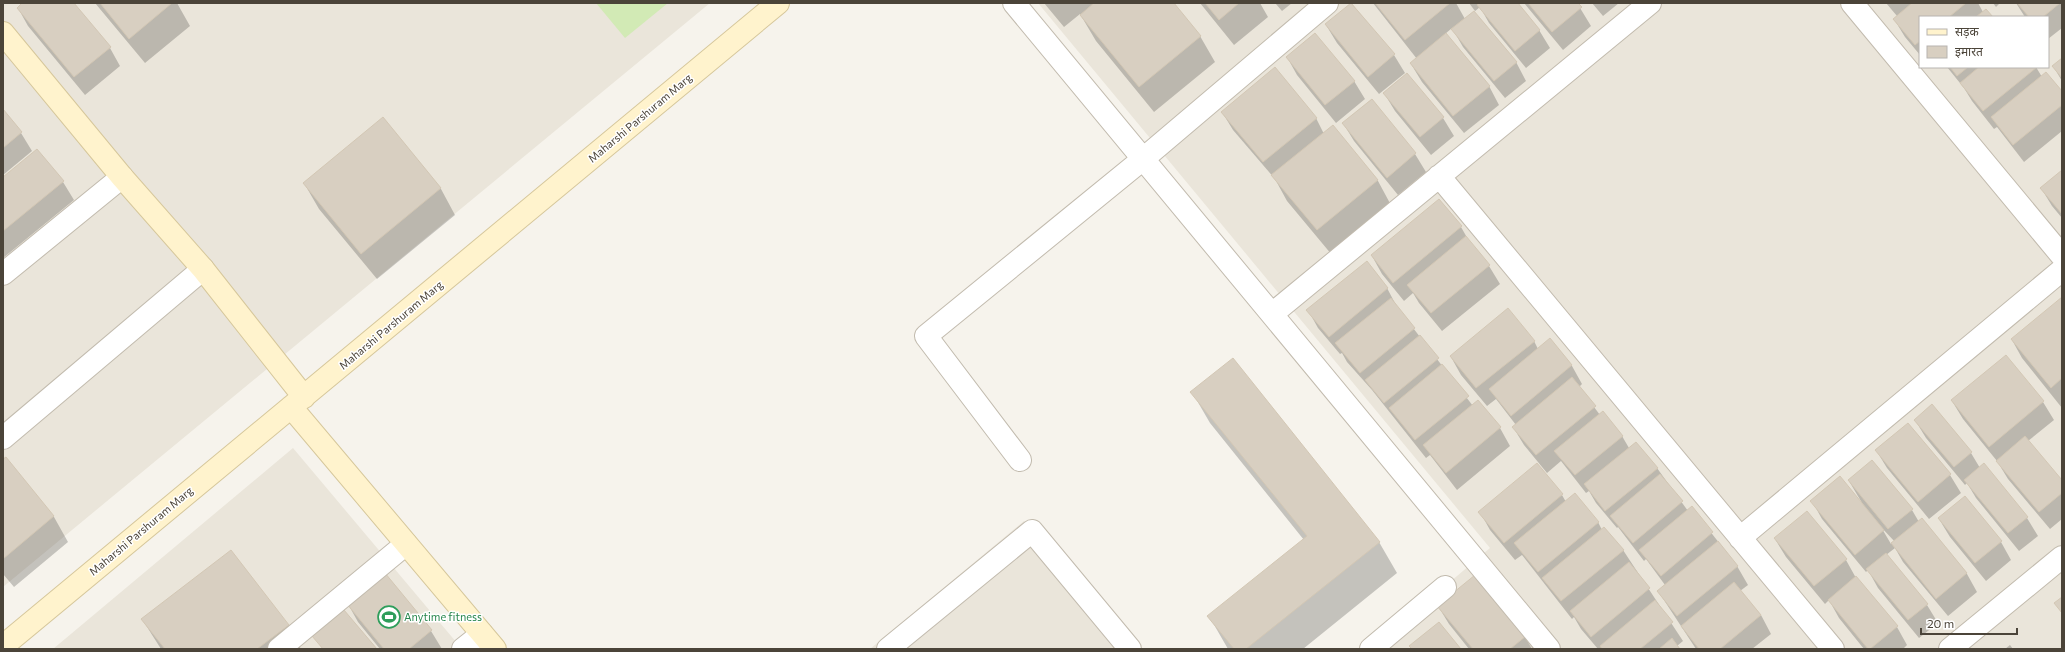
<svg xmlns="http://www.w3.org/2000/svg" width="2065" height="652" font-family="Commissioner,'Noto Sans Devanagari',sans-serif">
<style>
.residential{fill:#eae5da;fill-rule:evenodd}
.green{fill:#d2eab5}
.shadow{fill:#0003;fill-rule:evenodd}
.building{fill:#d8cfc1;stroke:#d3c7b4}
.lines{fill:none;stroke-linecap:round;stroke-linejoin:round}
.street-casing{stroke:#c2bbae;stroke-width:24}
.secondary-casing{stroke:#d6c79b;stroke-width:24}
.street{stroke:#fff;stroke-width:22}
.secondary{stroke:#fff3cd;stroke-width:22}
.labels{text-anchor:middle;stroke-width:3;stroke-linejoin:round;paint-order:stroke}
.street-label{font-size:11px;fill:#4b4439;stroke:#fff}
.leisure-label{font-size:11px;fill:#27864d;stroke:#fff;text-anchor:start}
</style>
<rect width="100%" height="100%" fill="#f6f3ec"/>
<path class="residential" d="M3,3H710L3,587Z
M1038,3H2062V649H1371L1490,548ZM1920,17H2048V67H1920Z
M293,448L462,649H53Z
M1024,521L1125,649H870Z"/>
<path class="green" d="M596,3H668L625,38Z"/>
<path class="shadow" d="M24,3H73L110,48L120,66L85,95L28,26L18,8Z
M95,3H177L190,26L145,63Z
M1044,3H1172L1200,36L1215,62L1154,112L1096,41L1080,14L1064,27Z
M1200,3H1260L1268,17L1234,45Z
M1275,3H1292L1282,11Z
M1373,3H1456L1465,19L1475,11L1469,3H1517L1539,30L1550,48L1526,68L1489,23L1480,7L1474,12L1516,62L1526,81L1505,98L1463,47L1452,28L1445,34L1489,86L1499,105L1464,133L1422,82L1411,64L1417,59Z
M1524,3H1577L1591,26L1563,50Z
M1592,3H1619L1603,16Z
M1886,3H1978L1983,12L1991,17H1920V55L1905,37L1894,19L1897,16Z
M1993,3H2000L1996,7Z
M2016,3H2062V28L2048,39V17H2025Z
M1352,4L1394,55L1405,73L1379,94L1337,43L1326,25Z
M1287,57L1354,81L1365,99L1336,123L1297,75Z
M2062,59V81L2053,66Z
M1947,67H2036L2042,77L2062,93V131L2024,162L1997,127L1994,129L1972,101L1964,88Z
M1407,74L1443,118L1454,136L1431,155L1395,111L1384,93Z
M1371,100L1415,154L1426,172L1398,195L1354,141L1343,123Z
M3,111L21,133L32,151L3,175Z
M1222,112L1316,118L1324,134L1333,127L1378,181L1392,207L1332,255L1287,201L1275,179L1233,130Z
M383,118L441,189L455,215L377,279L319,209L304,183Z
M37,150L63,182L74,200L3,258V178Z
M2062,171V218L2052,206L2041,188Z
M1461,227L1469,241L1489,266L1500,284L1442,331L1419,303L1413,293L1404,301L1382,274L1372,256Z
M1387,288L1397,307L1473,406L1500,428L1510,446L1457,490L1430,455L1426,458L1372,390L1347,362L1342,353L1340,354L1318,328L1308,310Z
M2062,299V408L2022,358L2012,340Z
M1550,340L1572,366L1582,384L1579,387L1600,415L1603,413L1622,436L1629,448L1657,468L1688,511L1692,508L1737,566L1748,585L1740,591L1761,615L1771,634L1752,649H1696L1658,591L1665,585L1646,559L1644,561L1618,527L1617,528L1596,503L1589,491L1586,493L1561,461L1547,473L1524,445L1513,427L1516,425L1496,399L1487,406L1461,375L1451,357L1534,341L1538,349Z
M2006,356L2043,402L2054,420L2028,441L2062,482V519L2050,529L2008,479L1997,461L1963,419L1952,401Z
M1192,392L1379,542L1397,573L1303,649H1228L1209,616L1304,540L1210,423Z
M1932,406L1971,453L1980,468L1984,465L2027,518L2038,536L2019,551L1976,498L1967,483L1965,485L1926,438L1915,420Z
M1908,424L1950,475L1961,493L1929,519L1887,468L1876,450Z
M6,458L54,517L68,542L14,587L3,574V460Z
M1849,481L1912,510L1919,522L1922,519L1967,574L1977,592L1948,616L1903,562L1895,548L1886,555L1927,605L1938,623L1919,638L1878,588L1868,570L1866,572L1822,519L1812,501L1862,503ZM1881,527L1895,542L1891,544Z
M1562,495L1566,502L1598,522L1602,530L1623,550L1683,641L1677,646L1679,649H1598L1581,629L1574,617L1572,619L1522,555L1515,560L1490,530L1480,512Z
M1939,519L2001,542L2011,560L1986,581L1950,537Z
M1775,539L1846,560L1856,578L1897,627L1907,645L1903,649H1864L1839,618L1829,600L1825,604L1786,557Z
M231,552L288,626L301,649H161L142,619Z
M384,574L431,631L442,649H380L358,622L348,604Z
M1438,606L1525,637L1532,649H1469L1449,624Z
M2010,645L2013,649H2005Z"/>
<path class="building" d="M22,3H74L111,47L74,77L17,8Z
M100,3H172L129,39Z
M1094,3H1174L1201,36L1139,87L1080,15Z
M1205,3H1239L1219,20Z
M1351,3L1395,54L1368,77L1325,24Z
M1375,3H1450L1405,40Z
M1479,3H1518L1540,30L1515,51L1477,5Z
M1528,3H1578L1582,7L1552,32Z
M1912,3H1966L1949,17H1920V41L1915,45L1893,19Z
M2017,3H2060L2043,17H2029Z
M1986,9L1993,17H1976Z
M1474,11L1517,62L1494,81L1451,29Z
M1315,33L1355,81L1325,105L1286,57Z
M1446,33L1490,86L1453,116L1410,63Z
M2062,58V78L2052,66Z
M1275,67L1317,118L1263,162L1221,112Z
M1950,67H1968L1957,76Z
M1979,67H2037L1983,111L1960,83Z
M2046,72L2062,91V105L2013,145L1991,117Z
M1407,73L1444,117L1420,137L1383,93Z
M1372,99L1416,153L1387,178L1342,123Z
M3,109L22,132L3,148Z
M383,117L441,188L361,254L303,183Z
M1333,125L1378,180L1317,230L1271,175Z
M37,149L64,181L3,231V177Z
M2062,170V214L2040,188Z
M1439,199L1462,226L1393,283L1371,255Z
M1466,236L1490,265L1431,313L1407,285Z
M1367,261L1388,288L1329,337L1306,310Z
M2062,297V378L2051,388L2011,339Z
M1391,298L1415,328L1360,373L1335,343Z
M1508,308L1535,341L1476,388L1450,356Z
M1420,335L1439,358L1384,403L1365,380Z
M1550,338L1572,365L1511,416L1489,389Z
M2006,355L2044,401L1989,447L1951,400Z
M1233,358L1380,542L1246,649H1234L1207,616L1307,536L1190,392Z
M1442,364L1469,396L1415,440L1389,408Z
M1572,377L1596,406L1536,455L1512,427Z
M1478,400L1501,427L1446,473L1423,445Z
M1932,404L1972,452L1954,467L1914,420Z
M1603,411L1623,436L1575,475L1554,451Z
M1908,423L1951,474L1918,502L1875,450Z
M2025,436L2062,480V493L2039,512L1996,461Z
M1636,442L1658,468L1605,511L1584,484Z
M6,457L54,516L3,559V459Z
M1872,460L1913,509L1888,529L1848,480Z
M1537,463L1563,494L1504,543L1478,512Z
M1984,463L2028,517L2008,533L1964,480Z
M1660,474L1683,501L1633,543L1610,516Z
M1840,476L1884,530L1855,555L1810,501Z
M1575,493L1599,522L1538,572L1514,543Z
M1965,496L2002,541L1975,563L1938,518Z
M1692,506L1713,532L1661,576L1639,550Z
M1807,511L1847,559L1814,586L1774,538Z
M1922,518L1967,573L1936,599L1891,543Z
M1604,527L1624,550L1561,601L1542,578Z
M1718,541L1738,566L1677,616L1657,591Z
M231,550L289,625L257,649H165L141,619Z
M1886,553L1928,604L1908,620L1866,569Z
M1629,562L1650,588L1591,637L1570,611Z
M385,573L432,630L409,649H384L347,604Z
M1475,575L1526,636L1510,649H1473L1437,606Z
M1856,576L1898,626L1870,649H1868L1828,600Z
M1734,582L1761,615L1720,649H1699L1681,626Z
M2062,597V613L2054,603Z
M1655,600L1673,622L1640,649H1602L1600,646Z
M344,610L377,649H323L312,636Z
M1439,622L1461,649H1412L1409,646Z
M1672,638L1680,649H1659Z"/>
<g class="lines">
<g class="street-casing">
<path id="street" d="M1014,3L1549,649
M1852,3L2062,256
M1439,176L1833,649
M3,274L122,177
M1272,314L1650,3
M3,438L203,269
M1020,460L926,336L1143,159L1327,3
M1740,538L2062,270
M279,649L406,544
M463,649L482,634
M888,649L1032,531L1130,649
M1371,649L1445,587
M1950,649L2062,557"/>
</g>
<g class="secondary-casing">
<path id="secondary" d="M3,33L122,177L203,269L304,397
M291,407L495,649
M3,646L778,3"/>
</g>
<use href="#street" class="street"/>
<use href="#secondary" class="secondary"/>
</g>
<defs>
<g id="stadium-ring" transform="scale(1.15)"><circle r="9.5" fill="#fff" stroke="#2e9e5b" stroke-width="1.5"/><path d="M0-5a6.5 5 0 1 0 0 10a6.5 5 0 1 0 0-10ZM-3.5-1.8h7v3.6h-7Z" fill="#2e9e5b"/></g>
</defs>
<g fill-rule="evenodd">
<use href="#stadium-ring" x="389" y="617"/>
</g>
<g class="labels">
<g class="street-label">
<text transform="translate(640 118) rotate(-40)" y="4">Maharshi Parshuram Marg</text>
<text transform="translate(391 325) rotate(-40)" y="4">Maharshi Parshuram Marg</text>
<text transform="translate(141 531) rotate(-40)" y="4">Maharshi Parshuram Marg</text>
</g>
<g class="leisure-label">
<text x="404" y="621">Anytime fitness</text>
</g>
</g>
<rect width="2065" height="652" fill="none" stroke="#4b4439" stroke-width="8"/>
<rect x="1919" y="16" width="130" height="52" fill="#ffffff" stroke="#b7b4b0"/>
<rect x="1927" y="29" width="20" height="6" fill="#fff3cd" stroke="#b7b4b0"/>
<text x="1955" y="36" font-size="12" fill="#4b4439">सड़क</text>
<rect x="1927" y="46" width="20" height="12" fill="#d8cfc1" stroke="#b7b4b0"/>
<text x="1955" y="56" font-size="12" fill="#4b4439">इमारत</text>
<path d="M1921 628v6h96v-6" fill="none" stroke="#4b4439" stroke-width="2"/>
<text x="1927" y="628" font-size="12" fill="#4b4439" stroke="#ffffff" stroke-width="3" paint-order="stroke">20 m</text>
</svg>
